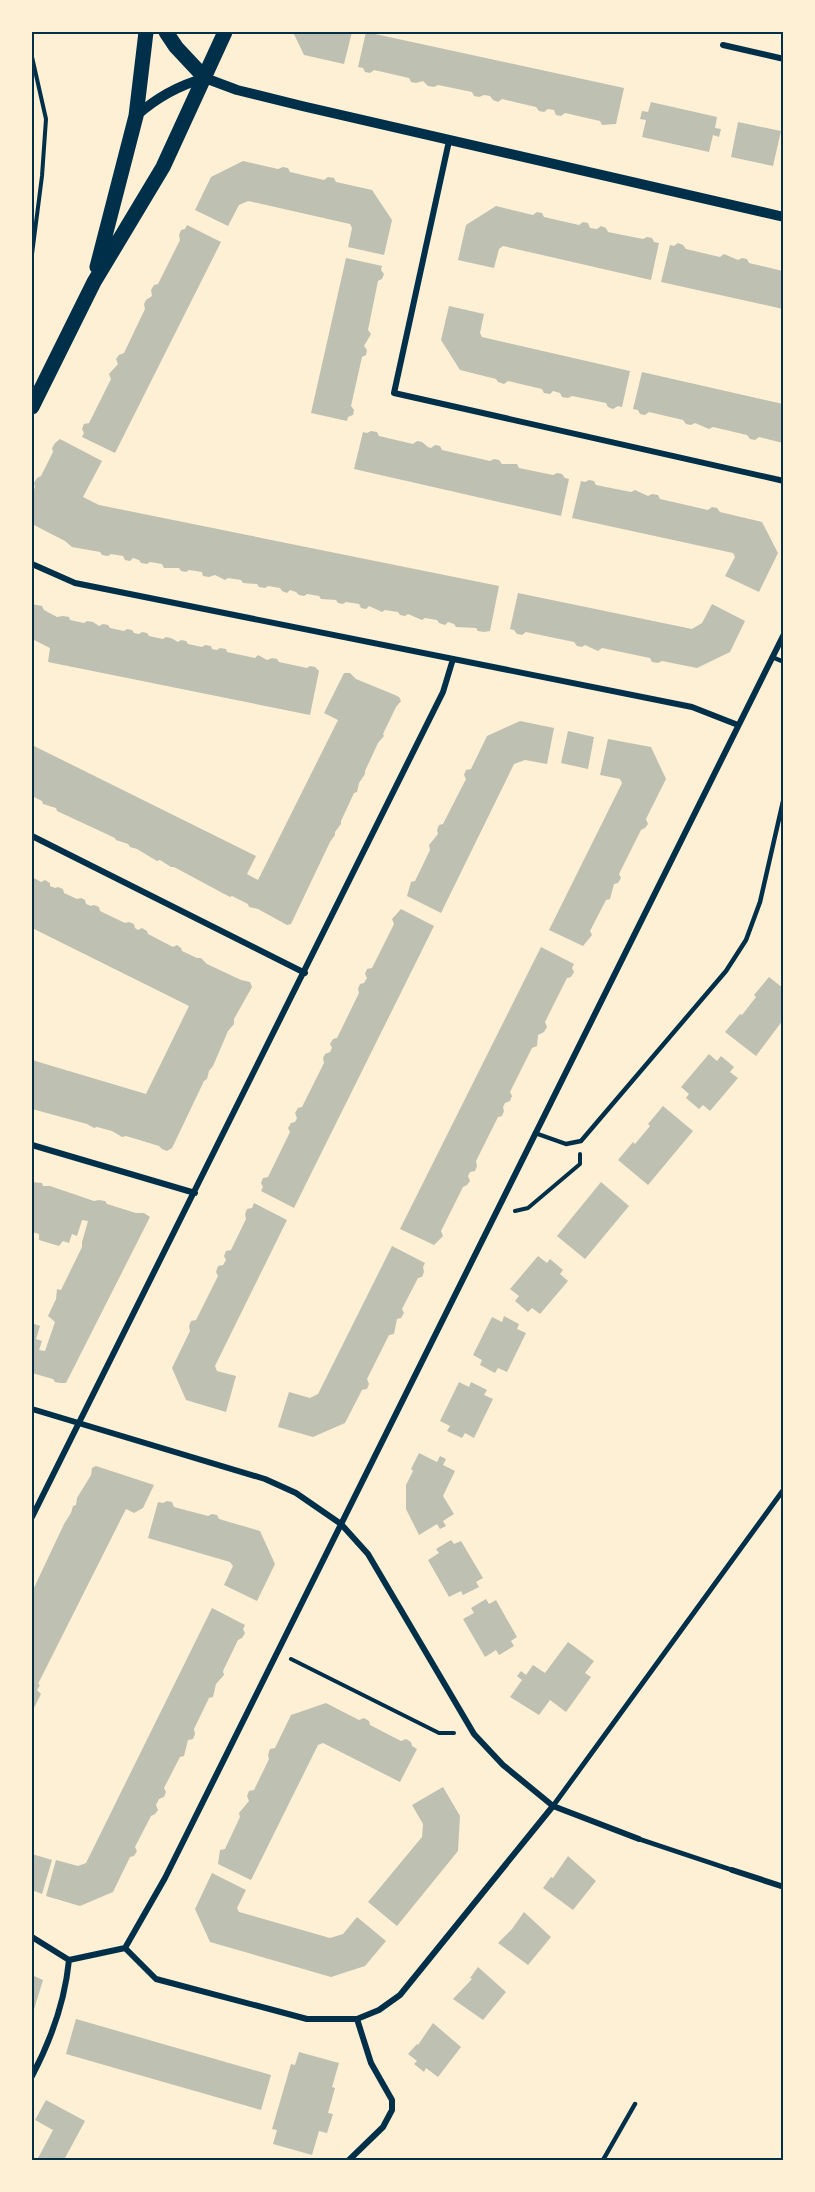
<svg xmlns="http://www.w3.org/2000/svg" width="815" height="2192" font-family="'Noto Sans',sans-serif">
<style>
.building{fill:#bec0b2}
.lines{fill:none;stroke-linecap:round;stroke-linejoin:round}
.path{stroke:#003049;stroke-width:4}
.service{stroke:#003049;stroke-width:4.5}
.pedestrian{stroke:#003049;stroke-width:5}
.minor{stroke:#003049;stroke-width:6}
.tertiary{stroke:#003049;stroke-width:10}
.primary{stroke:#003049;stroke-width:15}
.neatline{fill:none;stroke:#003049;stroke-width:2}
</style>
<rect width="100%" height="100%" fill="#fdf0d5"/>
<path class="building" d="M293,32H352L344,64L304,55Z
M366,32L624,88L616,124L602,125L600,121L565,113L561,116L556,115L554,110L548,109L544,112L539,111L536,107L502,99L498,102L493,100L490,96L484,95L479,97L474,96L472,92L438,85L434,87L428,86L423,81L416,83L411,82L409,78L374,70L370,73L365,72L363,68L358,67Z
M651,102L717,117L715,128L721,129L719,137L713,135L709,152L642,137L646,120L640,119L642,111L648,112Z
M738,122L781,131L773,166L731,157Z
M243,161L278,169L283,167L288,168L290,172L324,180L328,177L334,178L336,182L372,190L392,220L384,255L348,247L352,228L350,224L248,201L239,205L228,226L195,210L211,177Z
M496,206L533,215L537,212L542,213L544,217L579,225L583,222L588,223L590,228L597,229L601,226L606,228L608,232L643,239L647,237L652,238L654,242L659,243L651,280L503,246L499,249L494,268L458,260L466,225Z
M187,225L221,242L115,453L82,437L84,433L82,429L84,424L89,423L111,379L109,374L118,364L116,359L119,355L124,353L145,309L144,304L146,300L152,296L151,290L154,285L158,284L180,240L179,235L181,230L185,229Z
M678,243L683,245L686,249L720,257L724,254L738,260L742,258L747,259L749,263L783,271V309L661,282L670,245L674,246Z
M346,258L382,266L381,270L384,274L382,279L378,281L368,330L371,334L364,346L367,350L366,355L362,357L351,406L354,410L353,415L348,417L347,421L311,413Z
M449,306L484,314L480,333L482,337L630,371L622,407L618,406L613,409L608,407L606,403L572,396L568,398L562,397L560,393L553,391L550,394L544,393L542,389L508,381L504,384L498,382L496,379L460,370L441,340Z
M642,372L783,404V443L759,437L755,440L750,439L747,435L713,427L709,429L695,423L691,425L686,424L683,420L649,412L645,415L640,414L638,410L633,409Z
M371,431L377,432L379,436L413,444L417,441L422,442L428,447L431,448L435,445L440,446L442,450L490,461L494,459L499,460L502,464H517L519,468L553,475L557,473L562,474L565,478L569,479L561,516L354,469L363,432L367,433Z
M60,439L102,461L83,497L99,505L499,586L490,631L484,632L478,631L476,628L456,627L454,624L448,622L445,625L439,623L437,620L425,618L422,620L408,614L405,616L400,615L398,612L385,610L382,612L369,606L366,609L361,608L359,604L346,602L343,604L338,603L336,600L321,599L319,596L307,594L304,596L299,595L296,592L290,590L287,593L282,591L280,588L268,586L265,588L259,587L257,584L243,583L241,580L228,578L225,580L215,575L209,577L203,576L202,572L189,570L186,572L181,571L179,568H164L162,564L150,562L147,564L141,563L139,560L133,558L130,561L125,560L123,556L111,554L108,556L102,555L100,552L72,547L65,541L32,524V494L35,487L34,483L37,478L41,476L53,452L52,448L55,443Z
M589,480L594,481L596,485L631,492L635,490L648,496L652,494L658,495L660,499L708,510L712,507L717,508L720,512L762,522L778,553L759,592L725,576L735,557L733,553L572,518L581,481L585,482Z
M518,593L692,629L702,623L712,604L745,621L730,652L697,668L662,661L658,663L652,662L650,658L602,648L598,651L585,645L582,647L577,646L574,642L526,632L522,635L517,634L514,630L510,629Z
M32,604L42,606L44,610L57,617L63,616L69,617L70,620L84,623L87,621L93,622L99,626L103,624L108,625L110,628L124,631L127,629L132,630L134,633L139,634L142,632L147,633L149,636L163,639L166,637L171,638L178,642L181,640L186,641L188,644L202,647L205,645L211,646L212,649L217,650L220,648L226,649L227,652L255,658L258,655L267,660L272,658L277,659L279,662L307,668L310,666L315,667L319,671L310,715L48,662L50,648L32,639Z
M344,673H350L356,679L395,695L399,697L401,701L396,707L383,734L384,736L378,743L365,771V774L359,783L357,792L354,793L341,821V824L335,832V835L330,842L291,924L287,925L258,909L249,907L248,904L232,896L230,897L174,867H171L160,860L157,861L137,849L130,847L128,844L116,840L115,838L57,811L56,808L43,804L42,801L32,796V745L256,856L247,874L258,880L338,720L324,713Z
M520,721L554,728L547,764L525,760L514,764L441,913L407,896L411,882L415,881L430,850L429,845L438,834L437,830L439,825L443,824L466,779L464,775L466,770L471,769L487,736Z
M568,731L594,737L588,769L561,763Z
M608,739L651,747L666,779L646,819L648,824L645,828L641,830L619,874L621,878L618,883L614,884L610,899L606,900L590,931L592,935L583,946L549,930L622,783L620,779L600,775Z
M32,877L41,882L45,880L50,883V886L55,888L58,887L63,889L64,893L77,899L81,898L85,900L86,904L91,906L94,905L99,907L100,911L125,923L129,922L134,924L135,928L138,930L142,928L147,931L148,934L173,947L177,945L181,948L182,951L197,958H201L207,964L241,980L250,982L252,987L234,1019V1024L228,1031L213,1066L209,1071L207,1079L204,1081L174,1144L172,1148L167,1151L162,1149L159,1146L126,1136L122,1137L112,1131L97,1127L94,1128L87,1124L32,1109V1060L146,1094L189,1006L32,928Z
M401,909L434,926L294,1208L261,1191L263,1187L261,1183L263,1178L268,1177L290,1132L288,1128L291,1123L295,1122L297,1118L295,1113L298,1108L302,1107L324,1063L323,1058L325,1054L330,1052L332,1048L330,1044L333,1039L337,1038L359,993L358,989L360,984L364,983L367,978L365,974L367,969L372,968L394,924L392,919Z
M541,947L574,964L572,968L574,972L571,977L567,978L545,1022L547,1027L544,1032L538,1035L537,1046L532,1048L510,1092L512,1096L510,1101L505,1103L503,1107L504,1111L502,1116L498,1117L476,1161L477,1166L475,1171L470,1172L468,1176L470,1181L467,1185L463,1187L441,1231L443,1236L434,1245L400,1229Z
M769,977L783,988V1020L756,1056L725,1032L740,1014L742,1015L756,997L754,995Z
M709,1054L717,1061L721,1056L734,1067L730,1072L738,1078L710,1111L703,1105L699,1109L686,1098L689,1094L681,1087Z
M663,1106L693,1131L648,1185L618,1160L633,1142L635,1144L650,1126L648,1124Z
M32,1182L42,1183L43,1186H50L94,1201L99,1200L105,1201L107,1204L136,1213H144L150,1217L66,1383H60L55,1382L53,1379L32,1373V1323L40,1326L36,1339L42,1341L39,1350L45,1351L55,1322L48,1316L56,1299L57,1289L61,1290L82,1247V1242L88,1221L82,1220L77,1236L72,1234L69,1243L63,1241L59,1246L39,1240V1234L32,1232Z
M601,1182L629,1206L585,1259L557,1236Z
M254,1203L287,1220L215,1366L217,1371L236,1376L226,1412L186,1400L172,1368L190,1331L189,1326L191,1321L196,1320L218,1276L216,1272L218,1266L223,1265L226,1260L224,1256L226,1251L231,1250L246,1219L245,1214L247,1209L252,1208Z
M392,1246L425,1263L423,1267L424,1272L422,1277L418,1278L402,1309L404,1313L401,1318L397,1319L394,1334L389,1335L367,1379L369,1384L367,1389L362,1390L345,1423L313,1437L278,1427L289,1392L310,1398L318,1394Z
M538,1256L547,1263L550,1259L563,1270L560,1274L568,1281L540,1314L532,1308L528,1312L515,1301L519,1296L510,1289Z
M504,1316L519,1324L517,1329L526,1333L507,1372L498,1368L495,1373L480,1365L482,1360L473,1355L492,1317L502,1322Z
M459,1382L469,1387L471,1382L487,1390L484,1395L493,1399L474,1438L465,1433L462,1438L447,1431L450,1426L440,1421Z
M419,1453L437,1462L440,1456L446,1459L443,1465L455,1471L443,1496L454,1514L443,1521L446,1526L440,1529L437,1524L419,1535L406,1509V1485L413,1471L411,1469Z
M96,1466L154,1485L143,1508L134,1513L126,1509L38,1684L40,1685L37,1690L41,1694L32,1712V1592L64,1524L71,1513L73,1506L76,1505L77,1498L91,1475L92,1468Z
M167,1501L172,1502L174,1507L208,1516L212,1514L217,1515L219,1519L260,1531L275,1564L257,1601L224,1585L233,1566L230,1562L148,1538L158,1502L163,1503Z
M451,1540L454,1544L461,1541L483,1578L476,1582L479,1587L463,1595L461,1591L449,1597L428,1560L439,1553L436,1549Z
M486,1599L489,1604L496,1600L517,1637L511,1641L514,1646L499,1655L496,1650L485,1657L463,1619L474,1613L471,1608Z
M212,1608L245,1625L243,1629L245,1633L242,1638L238,1640L223,1671L224,1675L216,1684L213,1697L209,1698L194,1729L195,1734L193,1739L188,1740L184,1756L180,1757L164,1788L166,1792L164,1797L159,1799L156,1805L158,1810L155,1814L151,1816L135,1847L137,1851L134,1856L130,1857L113,1892L80,1906L46,1896L56,1860L78,1866L86,1863Z
M568,1642L594,1661L585,1673L591,1677L566,1712L550,1700L539,1715L510,1697L522,1680L517,1676L521,1671L526,1675L533,1665L545,1673Z
M326,1703L359,1720L364,1718L369,1721L370,1725L401,1741L406,1739L411,1742L412,1746L417,1749L400,1782L323,1743L318,1745L251,1880L218,1864L220,1850L225,1849L240,1817L239,1813L249,1801L247,1796L249,1791L254,1790L269,1759L268,1755L270,1749L275,1748L291,1715Z
M443,1787L460,1816L458,1851L397,1926L368,1902L422,1837L423,1824L412,1805Z
M32,1854L52,1860L42,1894L32,1890Z
M568,1856L596,1881L573,1910L543,1888L551,1877L553,1878Z
M212,1873L246,1890L237,1908L239,1912L330,1938L343,1934L357,1917L386,1941L365,1966L331,1977L210,1942L195,1909Z
M524,1912L551,1937L528,1965L498,1943L512,1929Z
M478,1967L506,1992L483,2020L453,1999L472,1979L470,1978Z
M32,1975L43,1980L32,2016Z
M76,2019L271,2075L261,2110L66,2054Z
M433,2023L461,2047L438,2077L426,2068L424,2072L414,2064L417,2061L408,2054L417,2044L418,2045Z
M299,2052L339,2063L332,2087L335,2088L328,2113L333,2114L327,2133L319,2131L312,2155L273,2144L277,2130L272,2129L291,2064L295,2065Z
M46,2100L85,2121L64,2160H37L53,2130L35,2120Z"/>
<g class="lines">
<path class="path" d="M32,57L46,119L42,176L32,254
M515,1211L528,1208L580,1164V1154
M291,1659L439,1733H454"/>
<path class="service" d="M772,657L784,662
M535,1133L566,1144L581,1141L726,971L746,940L760,902L784,797
M603,2160L635,2104"/>
<path class="pedestrian" d="M553,1806L784,1489
M639,1839L732,1870"/>
<path class="minor" d="M723,45L784,59
M449,141L394,393L784,481
M32,564L75,583L692,707L738,725
M32,836L305,973
M32,1145L195,1193
M32,1409L265,1479L296,1493L341,1524L368,1554L474,1734L503,1765L553,1806L639,1839
M32,1517L443,692L453,659
M732,1870L784,1887
M32,1937L69,1960L125,1948L156,1979L307,2019H357L379,2010L400,1995L553,1806
M125,1948L165,1878L784,634
M32,2076C51,2040 65,2001 69,1960
M349,2160L383,2127L392,2110V2100L371,2063L357,2019"/>
<path class="tertiary" d="M136,116C156,98 180,85 205,78L237,90L302,106L784,217"/>
<path class="primary" d="M166,32L176,47L205,78
M97,267L136,116L146,32
M32,407L94,282L163,167L225,32"/>
</g>
<rect width="815" height="2192" fill="none" stroke="#fdf0d5" stroke-width="66"/>
<rect x="33" y="33" width="749" height="2126" class="neatline"/>
</svg>
